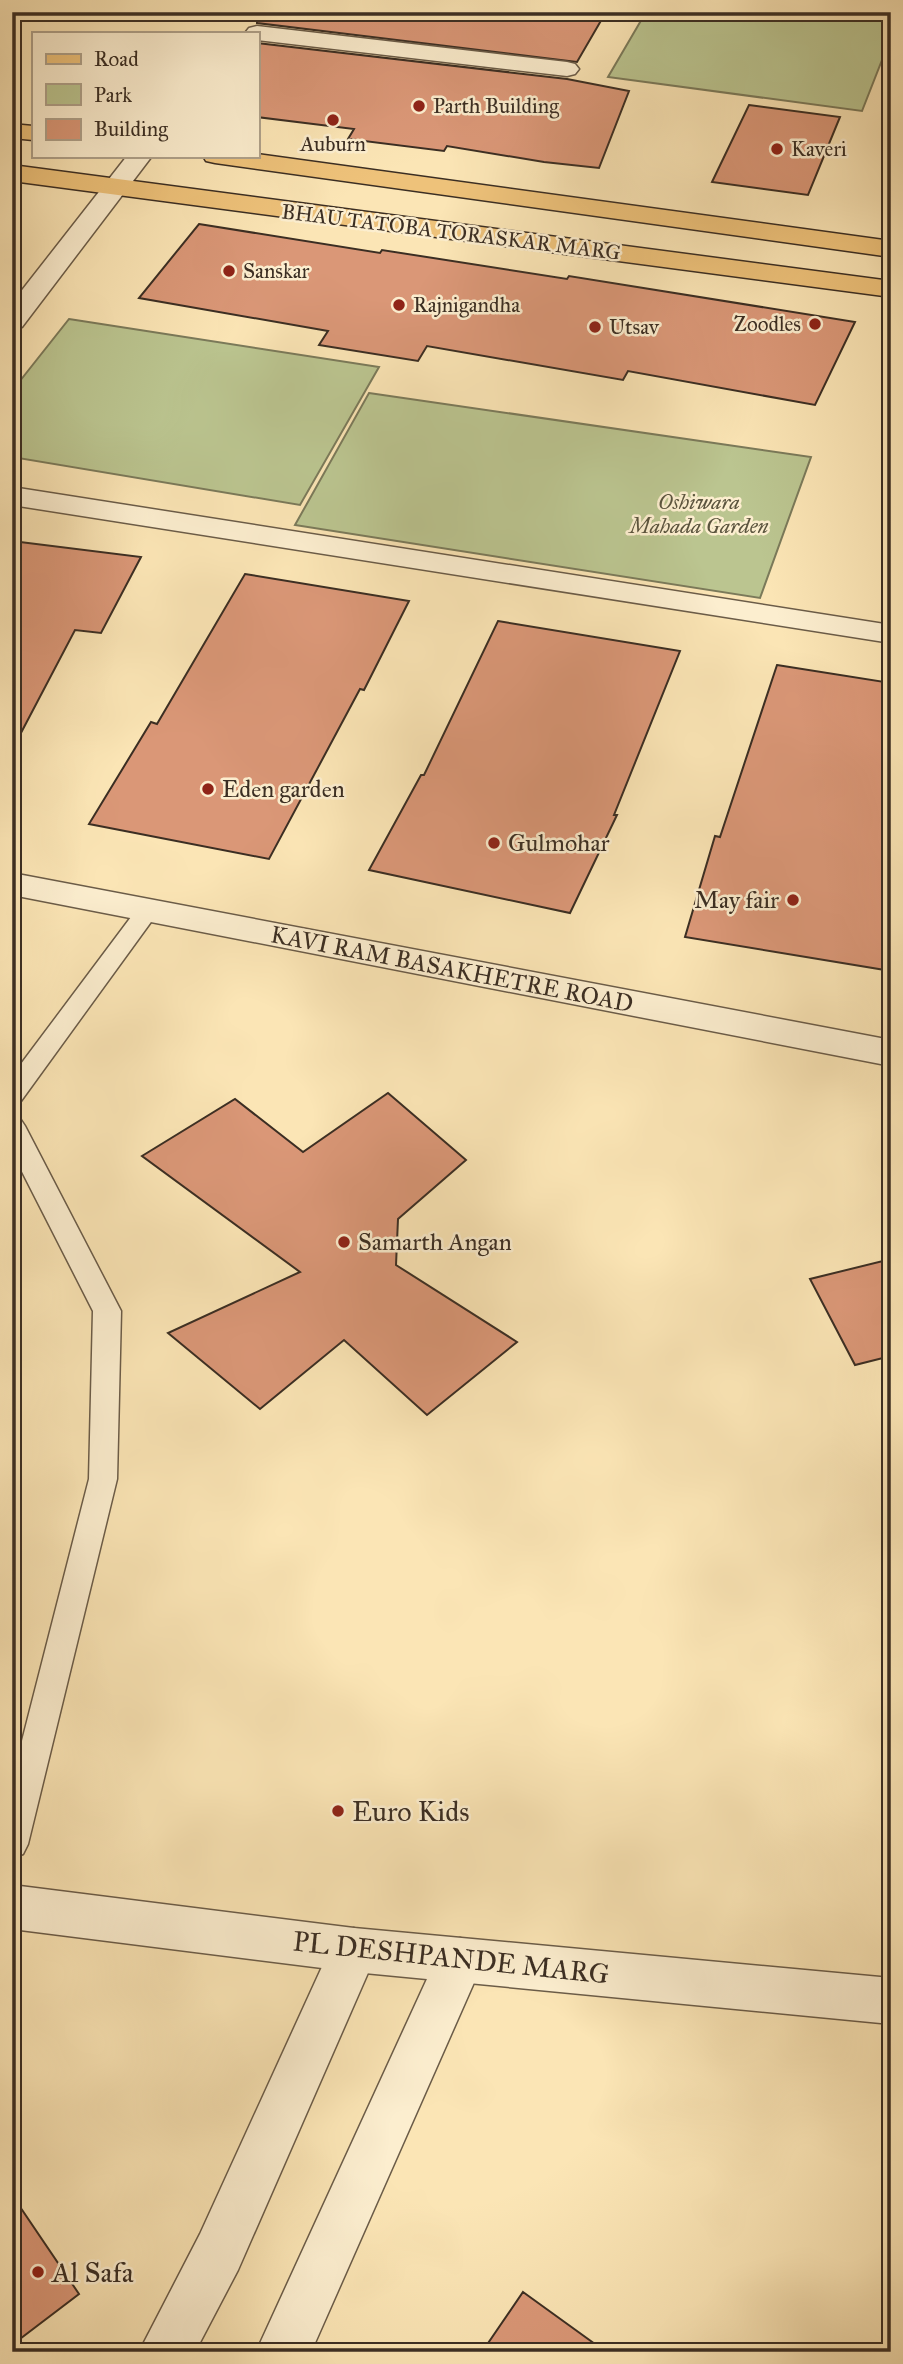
<svg xmlns="http://www.w3.org/2000/svg" width="903" height="2364" font-family="'IM FELL Great Primer',serif">
<style>
.green{fill:#bbc590;stroke:#7b7a5a;stroke-width:2}
.building{fill:#da9777;stroke:#3b2e23;stroke-width:2}
.lines{fill:none;stroke-linecap:round;stroke-linejoin:round}
.service-casing{stroke:#6b5c48;stroke-width:3}
.minor-casing{stroke:#6b5c48;stroke-width:3}
.tertiary-casing{stroke:#6b5c48;stroke-width:3}
.primary-casing{stroke:#3b2e23;stroke-width:3}
.service{fill:#fceecf;fill-rule:evenodd}
.minor{fill:#fceecf;fill-rule:evenodd}
.tertiary{fill:#fceecf;fill-rule:evenodd}
.primary{fill:#eec27a;fill-rule:evenodd}
.poi-dot{fill:#8f2418;stroke:#fceecf;stroke-width:2.5}
.labels{text-anchor:middle;stroke-width:5;stroke-linejoin:round;paint-order:stroke}
.far-poi-label{font-size:21px;fill:#3b2e23;stroke:#fceecf;text-anchor:start}
.far-street-label{font-size:21px;fill:#3b2e23;stroke:#fceecf}
.far-park-label{font-size:21px;font-style:italic;fill:#5b543e;stroke:#fceecf}
.poi-label{font-size:24px;fill:#3b2e23;stroke:#fceecf;text-anchor:start}
.street-label{font-size:24px;fill:#3b2e23;stroke:#fceecf}
.near-poi-label{font-size:28px;fill:#3b2e23;stroke:#fceecf;text-anchor:start}
.near-street-label{font-size:28px;fill:#3b2e23;stroke:#fceecf}
</style>
<rect width="100%" height="100%" fill="#fbe5b5"/>
<filter id="stains"><feTurbulence type="fractalNoise" baseFrequency=".00286" numOctaves="4"/><feColorMatrix values="0 0 0 0 .2 0 0 0 0 .09 0 0 0 0 .02 0 0 0 .5 -.17"/></filter>
<radialGradient id="worn" r=".72"><stop offset=".6" stop-color="#630" stop-opacity="0"/><stop offset="1" stop-color="#630" stop-opacity=".3"/></radialGradient>
<path class="green" d="M646,12H891V37L862,111L608,77Z
M69,319L379,367L300,505L12,457V391Z
M369,393L811,457L760,598L295,525Z"/>
<path class="building" d="M257,12H606L577,62L257,23Z
M257,43L567,79L629,91L599,168L544,162L447,146L444,151L348,139L354,129L257,117Z
M749,105L840,117L808,195L712,182Z
M199,224L380,253L382,250L567,279L569,276L855,322L815,405L628,371L623,380L427,346L418,361L319,345L328,331L139,298Z
M12,541L141,557L101,633L75,630L12,750Z
M245,574L409,601L364,690L360,689L269,859L89,824L151,722L157,724Z
M498,621L680,651L614,815H617L570,913L369,870L421,775H424Z
M777,665L891,683V971L685,937L715,836L720,837Z
M388,1093L466,1160L398,1219L396,1265L517,1342L427,1415L344,1340L260,1409L168,1333L300,1272L142,1156L235,1099L303,1152Z
M891,1259V1356L855,1365L810,1279Z
M12,2195L79,2294L12,2345Z
M523,2292L606,2352H482Z"/>
<g class="lines">
<g class="service-casing">
<path id="service" d="M148,902L156,905L160,910L156,915L21,1101L12,1104V1076L140,905Z
M12,1117L21,1120L25,1126L121,1311L117,1479L28,1844L23,1854L12,1858V1780L89,1479L93,1311L12,1152Z"/>
</g>
<g class="minor-casing">
<path id="minor" d="M257,26L567,62L575,64L579,69L575,74L567,76L257,40V33H245L249,28Z
M127,156H152L22,327L12,329V303Z
M12,487L891,625V643L12,505Z
M354,1928L371,1934L378,1950L238,2270L195,2352H139L200,2234L337,1934Z
M460,1938L477,1944L484,1960L311,2352H256L443,1944Z"/>
</g>
<g class="tertiary-casing">
<path id="tertiary" d="M12,873L891,1040V1066L12,895Z
M12,1885L354,1928L891,1978V2024L354,1972L12,1929Z"/>
</g>
<g class="primary-casing">
<path id="primary" d="M12,124L33,126V140L12,138Z
M257,154L891,241V257L215,163L206,161L203,156Z
M12,165L891,281V297L12,181Z"/>
</g>
<use href="#service" class="service"/>
<use href="#minor" class="minor"/>
<use href="#tertiary" class="tertiary"/>
<use href="#primary" class="primary"/>
</g>
<g class="poi-dot">
<circle cx="419" cy="106" r="7"/>
<circle cx="333" cy="120" r="7"/>
<circle cx="777" cy="149" r="7"/>
<circle cx="229" cy="271" r="7"/>
<circle cx="399" cy="305" r="7"/>
<circle cx="815" cy="324" r="7"/>
<circle cx="595" cy="327" r="7"/>
<circle cx="208" cy="789" r="7"/>
<circle cx="494" cy="843" r="7"/>
<circle cx="793" cy="900" r="7"/>
<circle cx="344" cy="1242" r="7"/>
<circle cx="338" cy="1811" r="7"/>
<circle cx="38" cy="2272" r="7"/>
</g>
<g class="labels">
<g class="far-poi-label">
<text x="433" y="113">Parth Building</text>
<text x="333" y="151" text-anchor="middle">Auburn</text>
<text x="791" y="156">Kaveri</text>
<text x="243" y="278">Sanskar</text>
<text x="413" y="312">Rajnigandha</text>
<text x="801" y="331" text-anchor="end">Zoodles</text>
<text x="609" y="334">Utsav</text>
</g>
<g class="far-street-label">
<text transform="translate(451 232) rotate(7)" y="7">BHAU TATOBA TORASKAR MARG</text>
</g>
<g class="far-park-label">
<text x="699" y="509">Oshiwara<tspan x="699" dy="24">Mahada Garden</tspan></text>
</g>
<g class="poi-label">
<text x="222" y="797">Eden garden</text>
<text x="508" y="851">Gulmohar</text>
<text x="779" y="908" text-anchor="end">May fair</text>
<text x="358" y="1250">Samarth Angan</text>
</g>
<g class="street-label">
<text transform="translate(452 969) rotate(11)" y="8">KAVI RAM BASAKHETRE ROAD</text>
</g>
<g class="near-poi-label">
<text x="352" y="1821">Euro Kids</text>
<text x="52" y="2282">Al Safa</text>
</g>
<g class="near-street-label">
<text transform="translate(451 1957) rotate(6)" y="10">PL DESHPANDE MARG</text>
</g>
</g>
<rect width="903" height="2364" fill="none" stroke="#fbe5b5" stroke-width="42"/>
<rect x="14" y="14" width="875" height="2336" fill="none" stroke="#3b2e23" stroke-width="3.5"/>
<rect x="21" y="21" width="861" height="2322" fill="none" stroke="#3b2e23" stroke-width="2"/>
<rect x="32" y="32" width="228" height="126" fill="#fceecf" stroke="#afa18a" stroke-width="2"/>
<rect x="46" y="54" width="35" height="10" fill="#eec27a" stroke="#afa18a" stroke-width="2"/>
<text x="94" y="66" font-size="21" fill="#3b2e23">Road</text>
<rect x="46" y="84" width="35" height="21" fill="#bbc590" stroke="#afa18a" stroke-width="2"/>
<text x="94" y="102" font-size="21" fill="#3b2e23">Park</text>
<rect x="46" y="119" width="35" height="21" fill="#da9777" stroke="#afa18a" stroke-width="2"/>
<text x="94" y="136" font-size="21" fill="#3b2e23">Building</text>
<rect width="100%" height="100%" filter="url(#stains)"/>
<rect width="100%" height="100%" fill="url(#worn)"/>
</svg>
